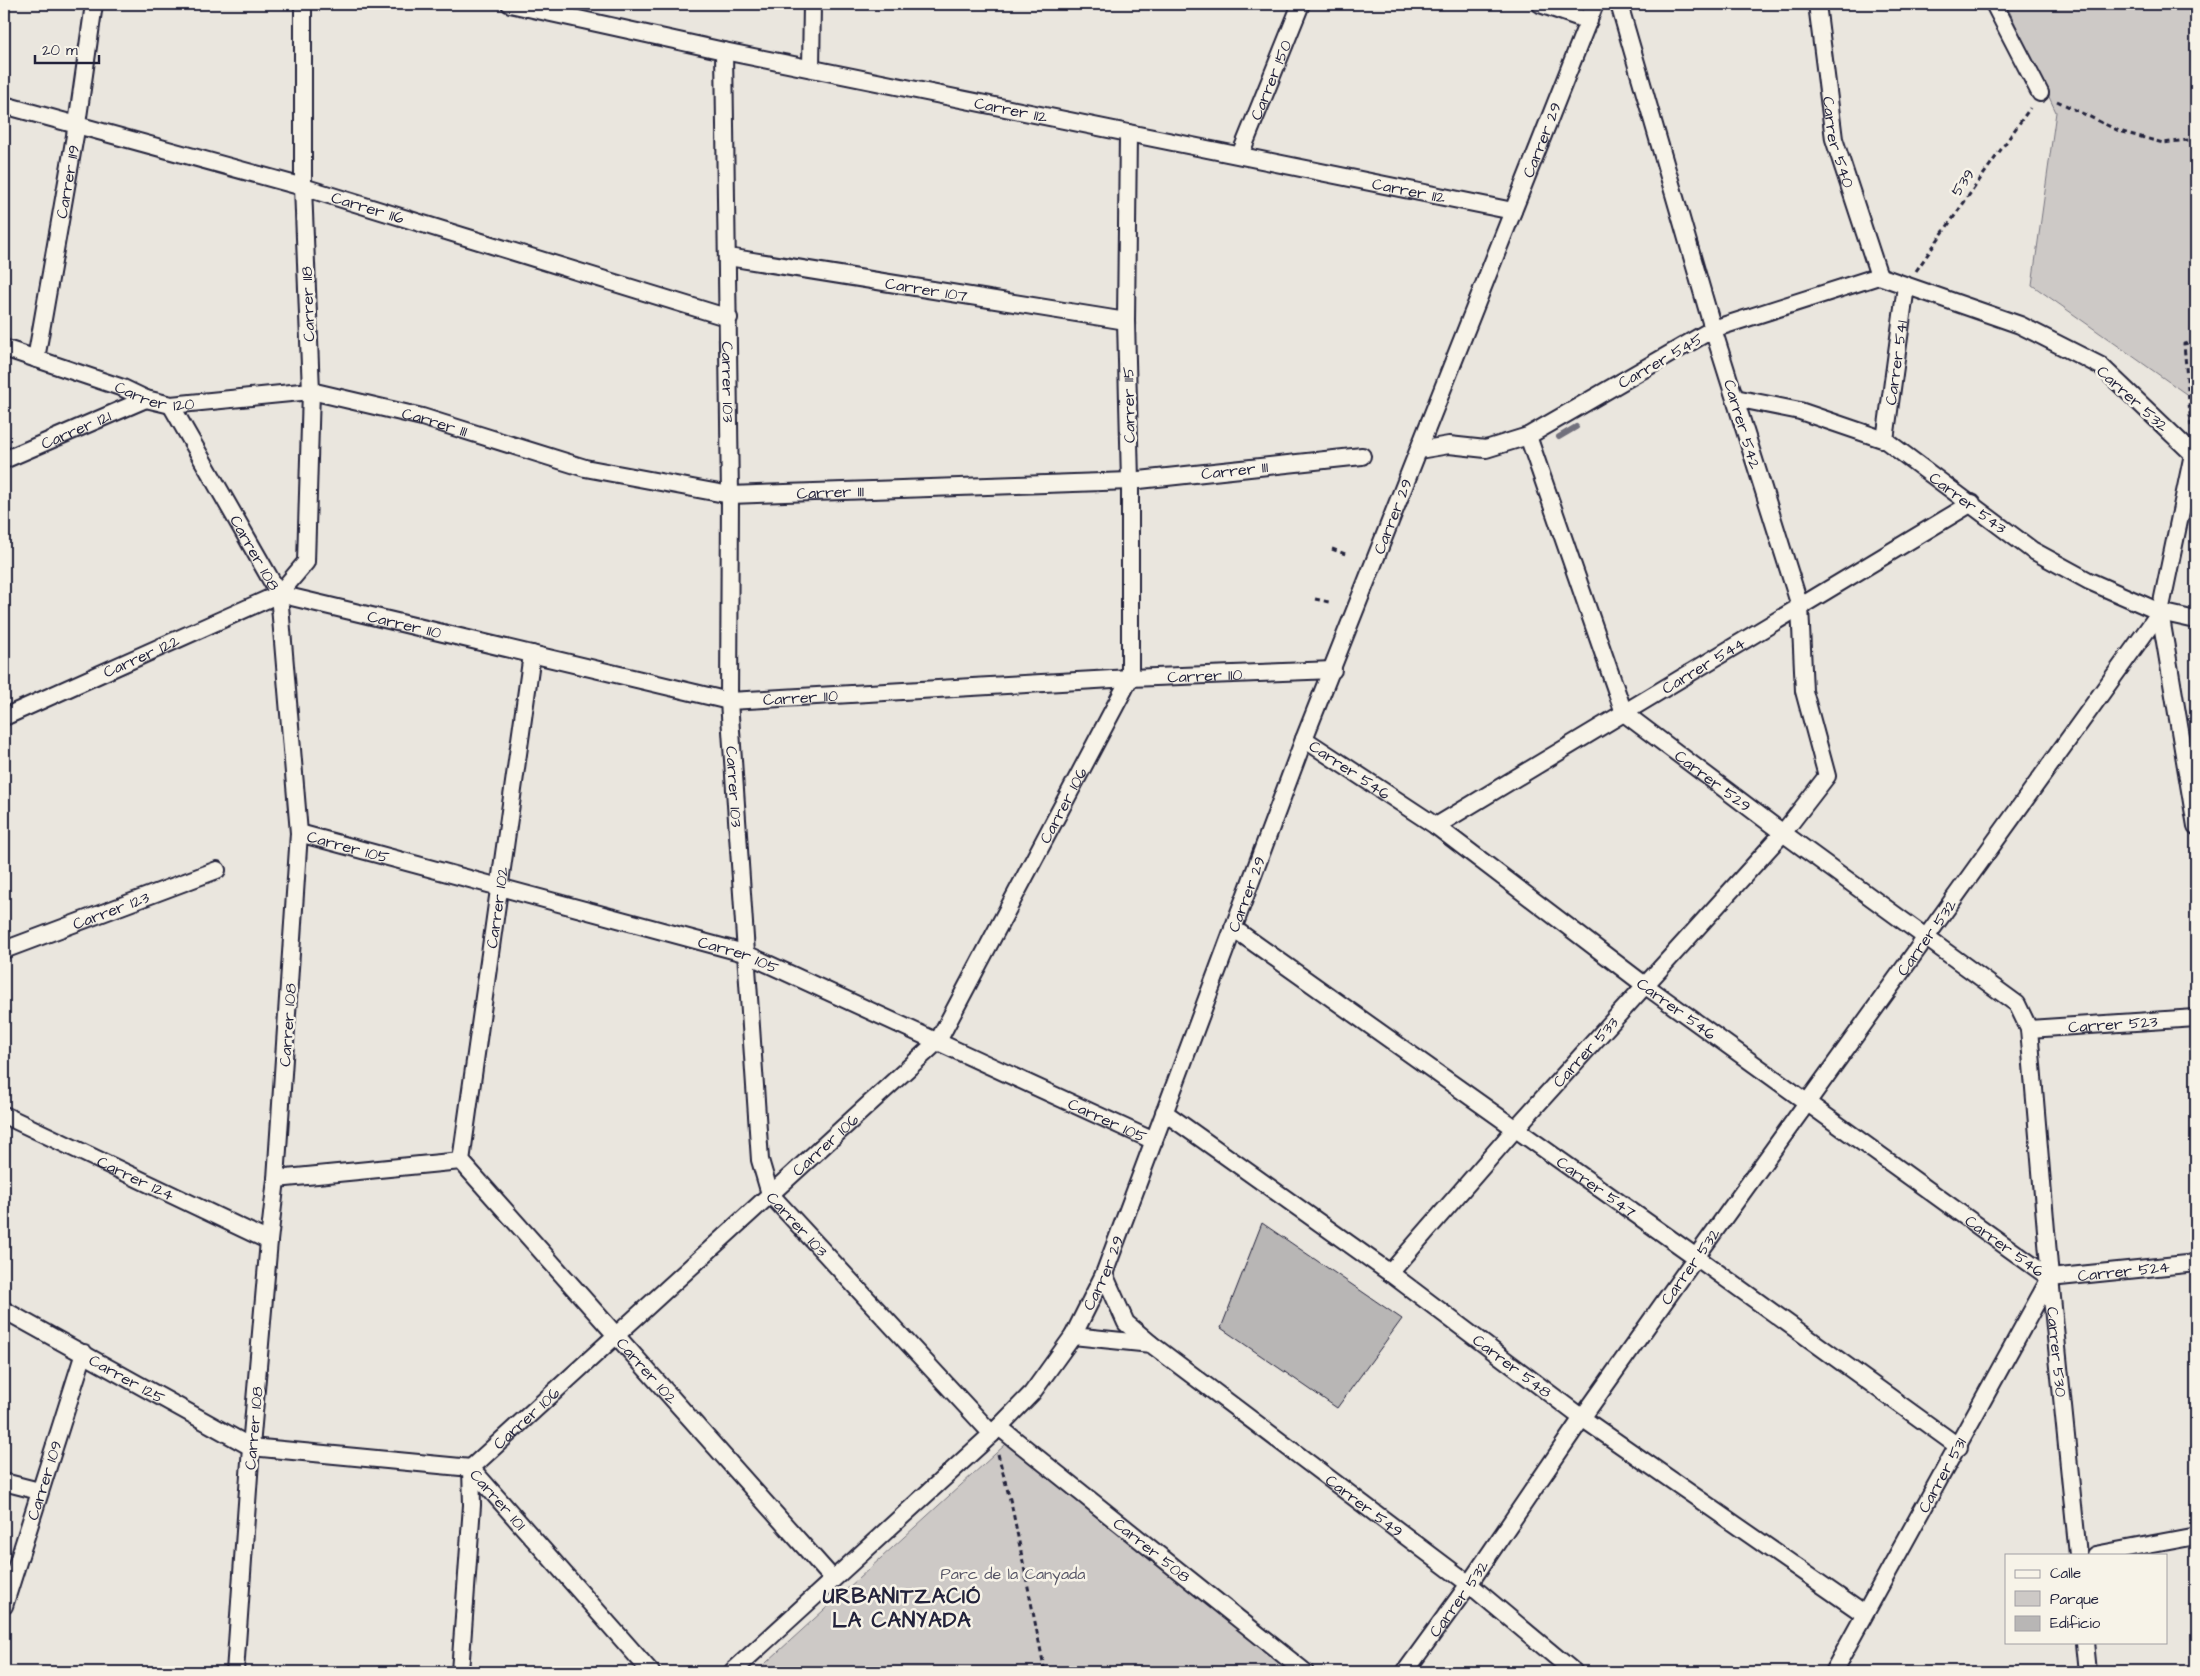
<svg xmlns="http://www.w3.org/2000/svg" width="2200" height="1676" font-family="'Architects Daughter',sans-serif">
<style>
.green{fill:#cdc9c6;stroke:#787680}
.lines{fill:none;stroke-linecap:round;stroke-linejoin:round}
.stream{stroke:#716f7b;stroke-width:6}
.building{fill:#b8b6b5;stroke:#22223b}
.street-casing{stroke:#22223b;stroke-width:20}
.path{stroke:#22223b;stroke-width:3;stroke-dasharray:5 4;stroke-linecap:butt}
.street{stroke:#f7f3e8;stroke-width:16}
.labels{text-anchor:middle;stroke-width:5;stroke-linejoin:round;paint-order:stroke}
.street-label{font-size:16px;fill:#22223b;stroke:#f7f3e8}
.park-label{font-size:16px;fill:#555465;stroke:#f7f3e8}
.district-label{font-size:21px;font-weight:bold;letter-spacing:1px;fill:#22223b;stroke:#f7f3e8}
</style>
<rect width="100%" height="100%" fill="#eae6de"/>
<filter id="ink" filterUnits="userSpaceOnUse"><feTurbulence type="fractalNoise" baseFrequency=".02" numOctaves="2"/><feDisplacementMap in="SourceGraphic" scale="10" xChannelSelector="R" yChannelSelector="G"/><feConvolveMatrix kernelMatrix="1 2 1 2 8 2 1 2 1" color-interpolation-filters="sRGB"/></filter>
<g filter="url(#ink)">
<path class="green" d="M2006,4H2196V401L2032,285L2056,112Z
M1006,1444L1148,1550L1299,1672H756Z"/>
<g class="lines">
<path class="stream" d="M1559,437L1576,427"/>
</g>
<path class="building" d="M1262,1223L1402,1319L1337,1408L1221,1328Z"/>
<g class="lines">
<g class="street-casing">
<g id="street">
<path id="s1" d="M510,4L724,51L1513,211"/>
<path d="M1540,4L1589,21"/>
<path id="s2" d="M1817,4L1834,139L1879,276"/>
<path d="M1994,4L2040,93"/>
<path id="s3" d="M724,51L730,495L729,701L760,1160L770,1194L992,1434"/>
<path d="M811,68L812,4"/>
<path id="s4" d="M4,105L303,187L729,318"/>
<path id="s5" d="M1240,155L1301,4"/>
<path id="s6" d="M728,257L1126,321"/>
<path id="s7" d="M4,348L123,388L146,399L171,405L311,391L422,417L585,468L730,495L1130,481L1362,456"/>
<path id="s8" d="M36,359L77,124L94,4"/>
<path id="s9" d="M1735,398L1800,411L1885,440L2032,550L2089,581L2160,612L2196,620"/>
<path id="s10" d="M171,405L279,594L299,833L276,1179L269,1241L251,1447L235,1672"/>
<path id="s11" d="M1528,436L1624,713L1783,833L2017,1004L2029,1029L2050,1278L2078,1555"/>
<path id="s12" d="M1885,440L1906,286"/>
<path id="s13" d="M4,460L146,399"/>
<path id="s14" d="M279,594L729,701L1130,678L1333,670"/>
<path d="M2160,612L2196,826"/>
<path id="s15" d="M4,717L279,594L306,562L311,391L303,187V4"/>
<path id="s16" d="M1304,739L1436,826L1646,986L2050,1278"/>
<path id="s17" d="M1436,826L1972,503"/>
<path id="s18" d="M299,833L744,953L1154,1141"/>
<path id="s19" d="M1233,928L1696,1257L1959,1447"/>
<path id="s20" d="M4,950L217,870"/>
<path id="s21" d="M2029,1029L2196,1018"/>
<path id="s22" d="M1164,1112L1390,1273L1582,1418L1864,1614"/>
<path id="s23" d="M4,1115L269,1241"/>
<path id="s24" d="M461,1161L532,654"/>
<path id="s25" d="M276,1179L461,1161L833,1579"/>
<path id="s26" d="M1390,1273L1515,1129L1783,833L1827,776L1804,691L1800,606L1713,329L1619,4"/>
<path id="s27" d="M1104,1274L1126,1323L1151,1344L1469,1584L1574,1672"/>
<path id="s28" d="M2050,1278L2196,1263"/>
<path id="s29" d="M4,1310L251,1447L471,1468L651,1672"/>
<path d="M1073,1336L1151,1344"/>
<path id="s30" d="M999,1427L1305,1672"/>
<path d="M4,1482L39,1491"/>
<path d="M2095,1555L2196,1536"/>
<path id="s31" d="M4,1606L84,1353"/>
<path d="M2085,1642L2088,1672"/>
<path id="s32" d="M460,1672L472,1505L471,1468L938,1041L1130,678V481L1126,321L1128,133"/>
<path id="s33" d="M732,1672L992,1434L1032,1393L1073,1336L1104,1274L1304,739L1595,4"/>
<path id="s34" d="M1405,1672L1469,1584L1582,1418L1696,1257L2160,612L2193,454L2101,366L2020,325L1879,276L1713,329L1528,436L1486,449L1449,445L1419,450"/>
<path id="s35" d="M1833,1672L2050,1278"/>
</g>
</g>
<path class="path" d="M2057,101L2119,131L2163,143L2196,139
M1916,271L2030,108
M2191,426L2184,344L2196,341
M1332,549L1348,555
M1315,599L1329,602
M998,1454L1012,1507L1045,1672"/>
<use href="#street" class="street"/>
</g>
</g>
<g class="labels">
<g class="street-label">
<text dy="6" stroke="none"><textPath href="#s5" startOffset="81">Carrer 150</textPath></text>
<text dy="6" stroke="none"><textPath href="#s1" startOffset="512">Carrer 112</textPath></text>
<text dy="6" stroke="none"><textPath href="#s33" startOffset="1765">Carrer 29</textPath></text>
<text dy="6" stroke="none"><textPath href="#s2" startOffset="140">Carrer 540</textPath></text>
<text dy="6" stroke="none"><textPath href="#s8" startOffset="180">Carrer 119</textPath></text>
<text transform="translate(1962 182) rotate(-55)" y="6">539</text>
<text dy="6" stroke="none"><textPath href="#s1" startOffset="918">Carrer 112</textPath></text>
<text dy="6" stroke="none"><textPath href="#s4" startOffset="378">Carrer 116</textPath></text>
<text dy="6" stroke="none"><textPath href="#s6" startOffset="201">Carrer 107</textPath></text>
<text transform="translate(307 304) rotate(-92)" y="6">Carrer 118</text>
<text transform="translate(1660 360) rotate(-30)" y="6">Carrer 545</text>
<text dy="6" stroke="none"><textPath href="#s12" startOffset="78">Carrer 541</textPath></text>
<text dy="6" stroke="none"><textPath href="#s3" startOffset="331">Carrer 103</textPath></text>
<text dy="6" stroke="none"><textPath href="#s7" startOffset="159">Carrer 120</textPath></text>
<text transform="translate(2133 398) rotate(42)" y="6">Carrer 532</text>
<text transform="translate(1128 405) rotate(-91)" y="6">Carrer 115</text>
<text dy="6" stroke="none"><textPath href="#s7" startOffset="445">Carrer 111</textPath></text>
<text transform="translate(1743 424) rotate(73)" y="6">Carrer 542</text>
<text dy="6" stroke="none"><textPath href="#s13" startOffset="78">Carrer 121</textPath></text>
<text dy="6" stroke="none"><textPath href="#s7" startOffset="1255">Carrer 111</textPath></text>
<text dy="6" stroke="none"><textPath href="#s7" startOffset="850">Carrer 111</textPath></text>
<text dy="6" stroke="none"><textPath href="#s9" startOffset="260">Carrer 543</textPath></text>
<text dy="6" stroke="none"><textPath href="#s33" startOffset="1360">Carrer 29</textPath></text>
<text dy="6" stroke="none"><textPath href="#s10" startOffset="170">Carrer 108</textPath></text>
<text dy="6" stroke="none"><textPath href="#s14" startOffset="129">Carrer 110</textPath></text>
<text dy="6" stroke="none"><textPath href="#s15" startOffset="150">Carrer 122</textPath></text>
<text dy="6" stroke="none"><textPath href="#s17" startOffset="312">Carrer 544</textPath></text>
<text dy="6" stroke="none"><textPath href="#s14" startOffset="939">Carrer 110</textPath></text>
<text dy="6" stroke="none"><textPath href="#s14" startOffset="534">Carrer 110</textPath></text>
<text dy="6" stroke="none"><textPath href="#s16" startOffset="55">Carrer 546</textPath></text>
<text dy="6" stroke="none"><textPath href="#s11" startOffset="405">Carrer 529</textPath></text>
<text dy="6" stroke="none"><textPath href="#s3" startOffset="736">Carrer 103</textPath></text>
<text dy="6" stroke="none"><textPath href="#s32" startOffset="1104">Carrer 106</textPath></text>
<text dy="6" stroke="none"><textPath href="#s18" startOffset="51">Carrer 105</textPath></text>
<text dy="6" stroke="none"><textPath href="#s33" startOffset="955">Carrer 29</textPath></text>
<text dy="6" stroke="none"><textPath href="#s24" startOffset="256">Carrer 102</textPath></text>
<text dy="6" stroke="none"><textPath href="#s20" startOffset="114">Carrer 123</textPath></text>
<text dy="6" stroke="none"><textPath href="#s34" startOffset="901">Carrer 532</textPath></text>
<text dy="6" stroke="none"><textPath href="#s18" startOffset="456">Carrer 105</textPath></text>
<text dy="6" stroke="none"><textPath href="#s16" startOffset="460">Carrer 546</textPath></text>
<text dy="6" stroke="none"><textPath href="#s21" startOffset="84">Carrer 523</textPath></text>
<text transform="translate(287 1025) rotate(-86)" y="6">Carrer 108</text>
<text dy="6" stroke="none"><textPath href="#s26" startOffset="295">Carrer 533</textPath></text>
<text dy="6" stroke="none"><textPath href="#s18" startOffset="861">Carrer 105</textPath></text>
<text dy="6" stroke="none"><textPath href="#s32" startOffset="684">Carrer 106</textPath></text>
<text dy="6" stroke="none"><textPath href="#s23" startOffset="146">Carrer 124</textPath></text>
<text dy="6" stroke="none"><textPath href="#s19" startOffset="446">Carrer 547</textPath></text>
<text dy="6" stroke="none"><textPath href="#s3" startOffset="1186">Carrer 103</textPath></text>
<text dy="6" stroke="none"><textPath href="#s16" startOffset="865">Carrer 546</textPath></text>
<text dy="6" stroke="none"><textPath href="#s34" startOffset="496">Carrer 532</textPath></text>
<text dy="6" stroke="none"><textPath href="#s28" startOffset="74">Carrer 524</textPath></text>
<text dy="6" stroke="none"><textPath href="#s33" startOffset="550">Carrer 29</textPath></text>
<text dy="6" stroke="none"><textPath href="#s11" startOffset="1134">Carrer 530</textPath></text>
<text dy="6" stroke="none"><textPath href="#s22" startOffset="431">Carrer 548</textPath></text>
<text dy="6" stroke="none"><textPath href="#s25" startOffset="466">Carrer 102</textPath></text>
<text dy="6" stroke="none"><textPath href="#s29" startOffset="141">Carrer 125</textPath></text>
<text dy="6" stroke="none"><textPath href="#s32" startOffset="279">Carrer 106</textPath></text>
<text transform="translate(253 1428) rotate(-85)" y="6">Carrer 108</text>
<text dy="6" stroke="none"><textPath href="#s35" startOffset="225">Carrer 531</textPath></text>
<text dy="6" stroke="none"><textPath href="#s31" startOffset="132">Carrer 109</textPath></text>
<text dy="6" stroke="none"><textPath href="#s29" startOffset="545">Carrer 101</textPath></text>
<text dy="6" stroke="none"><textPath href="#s27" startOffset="354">Carrer 549</textPath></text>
<text dy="6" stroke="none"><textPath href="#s30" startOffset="196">Carrer 508</textPath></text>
<text dy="6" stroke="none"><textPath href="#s34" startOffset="91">Carrer 532</textPath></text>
</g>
<g class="park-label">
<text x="1013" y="1579">Parc de la Canyada</text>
</g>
<g class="district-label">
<text x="902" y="1603">URBANITZACIÓ<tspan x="902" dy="24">LA CANYADA</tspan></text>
</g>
</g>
<rect width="2200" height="1676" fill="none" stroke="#f7f3e8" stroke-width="20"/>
<rect x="10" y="10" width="2180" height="1656" fill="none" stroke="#22223b" stroke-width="2" filter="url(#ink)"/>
<rect x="2005" y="1554" width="162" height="90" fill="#f7f3e8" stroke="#a29fa3"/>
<rect x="2015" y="1570" width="25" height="8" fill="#f7f3e8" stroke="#a29fa3"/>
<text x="2050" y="1578" font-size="15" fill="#22223b">Calle</text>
<rect x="2015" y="1591" width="25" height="15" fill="#cdc9c6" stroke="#a29fa3"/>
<text x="2050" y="1604" font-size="15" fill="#22223b">Parque</text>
<rect x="2015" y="1616" width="25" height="15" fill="#b8b6b5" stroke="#a29fa3"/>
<text x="2050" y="1628" font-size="15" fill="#22223b">Edificio</text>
<path d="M35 55v8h64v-8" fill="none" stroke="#22223b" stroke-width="2.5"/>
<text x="42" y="55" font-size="15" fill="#22223b" stroke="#f7f3e8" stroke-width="4" paint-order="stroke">20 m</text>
</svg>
